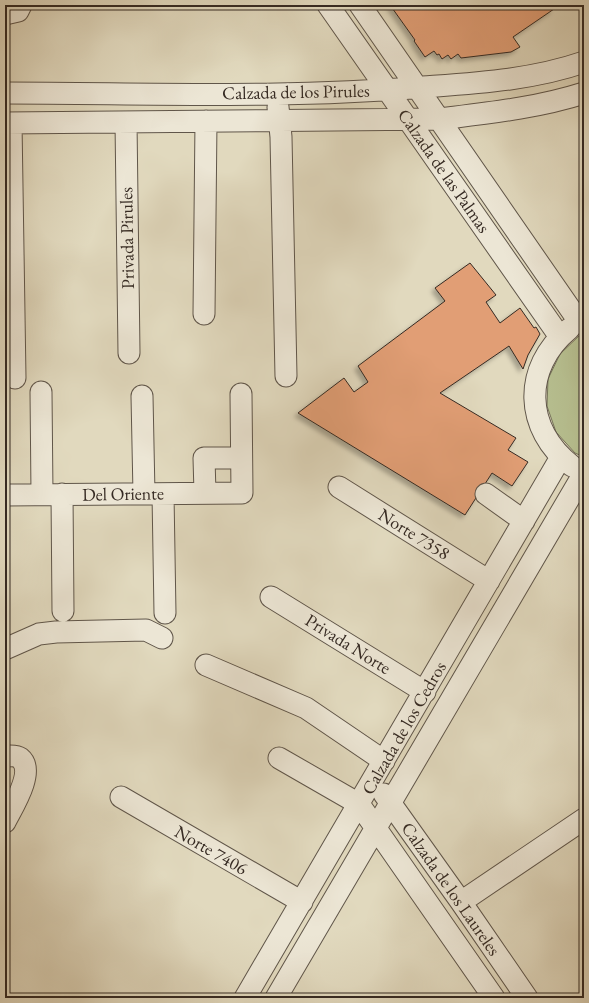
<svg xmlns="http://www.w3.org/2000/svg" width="589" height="1003" font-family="'EB Garamond',serif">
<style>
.green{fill:#b6be8f;stroke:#767459}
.building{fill:#e19e74;stroke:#352a23;filter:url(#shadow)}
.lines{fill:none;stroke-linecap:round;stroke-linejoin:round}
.minor-casing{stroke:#60564a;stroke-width:23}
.minor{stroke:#ece6d5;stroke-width:21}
.labels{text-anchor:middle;stroke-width:4;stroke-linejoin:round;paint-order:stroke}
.street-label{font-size:18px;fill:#352a23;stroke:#ece6d5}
</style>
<defs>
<filter id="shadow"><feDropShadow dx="-3.5" dy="3.5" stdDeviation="2" flood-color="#0004"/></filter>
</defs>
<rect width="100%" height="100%" fill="#e1d9be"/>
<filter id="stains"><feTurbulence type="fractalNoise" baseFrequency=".005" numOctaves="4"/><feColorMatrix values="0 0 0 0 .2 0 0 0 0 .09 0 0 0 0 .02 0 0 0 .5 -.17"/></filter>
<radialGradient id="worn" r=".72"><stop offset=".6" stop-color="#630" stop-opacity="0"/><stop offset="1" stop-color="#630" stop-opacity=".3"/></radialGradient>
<path class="green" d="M584,333V457L575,453L556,432L547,406L548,379L560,354L581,334Z"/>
<path class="building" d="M390,5H551L554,9L513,37L520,47L511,52L461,58L458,54L451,59L448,55L442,59L439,54L437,55L434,51L425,57L414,41L415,40Z
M470,263L496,295L486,302L500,323L520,308L534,328L536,327L540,334L528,355L523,369L509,346L440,393L516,438L508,450L528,462L512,486L492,473L465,515L298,413L344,378L354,392L368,382L358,366L445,301L435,288Z"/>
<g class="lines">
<g class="minor-casing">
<path id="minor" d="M328,5L560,337
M360,5L580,323
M5,14L18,11L21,5
M5,93C144,93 284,99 423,87C477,83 532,80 584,62
M278,107L281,137L286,376
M126,122L129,353
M5,123L440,119C488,113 537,108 584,93
M11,123L15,378
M204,314L206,121
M569,329C522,368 524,429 572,466
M41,392L42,494
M142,396L144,494
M339,487L489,581
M205,493L204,458H241
M62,494L63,611
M163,494L165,613
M486,494L524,521
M5,495L242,493L241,394
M271,597L425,692
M5,649L39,634L56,632L146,630L162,638
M206,665L306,708L384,761
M5,756C10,756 16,755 20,758C36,771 12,808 5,822
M279,758L359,804L494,998
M384,794L461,902L527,998
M121,797L302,902
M461,902L584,819
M245,998L561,457
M276,998L584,473"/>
</g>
<use href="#minor" class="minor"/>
</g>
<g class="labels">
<g class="street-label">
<text transform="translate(296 92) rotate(-1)" y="6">Calzada de los Pirules</text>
<text transform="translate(444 171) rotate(55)" y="6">Calzada de las Palmas</text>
<text transform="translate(127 238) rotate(-91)" y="6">Privada Pirules</text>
<text transform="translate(123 494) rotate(-1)" y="6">Del Oriente</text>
<text transform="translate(414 534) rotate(32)" y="6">Norte 7358</text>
<text transform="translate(348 644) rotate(32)" y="6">Privada Norte</text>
<text transform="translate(404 728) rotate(-60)" y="6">Calzada de los Cedros</text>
<text transform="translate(211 850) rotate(30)" y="6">Norte 7406</text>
<text transform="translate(451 889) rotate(55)" y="6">Calzada de los Laureles</text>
</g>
</g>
<rect width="589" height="1003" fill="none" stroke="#e1d9be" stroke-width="20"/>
<rect x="6" y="6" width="577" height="991" fill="none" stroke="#352a23" stroke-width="2"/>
<rect x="10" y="10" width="569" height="983" fill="none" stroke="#352a23"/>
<rect width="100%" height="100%" filter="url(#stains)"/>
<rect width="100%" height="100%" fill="url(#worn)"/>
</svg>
